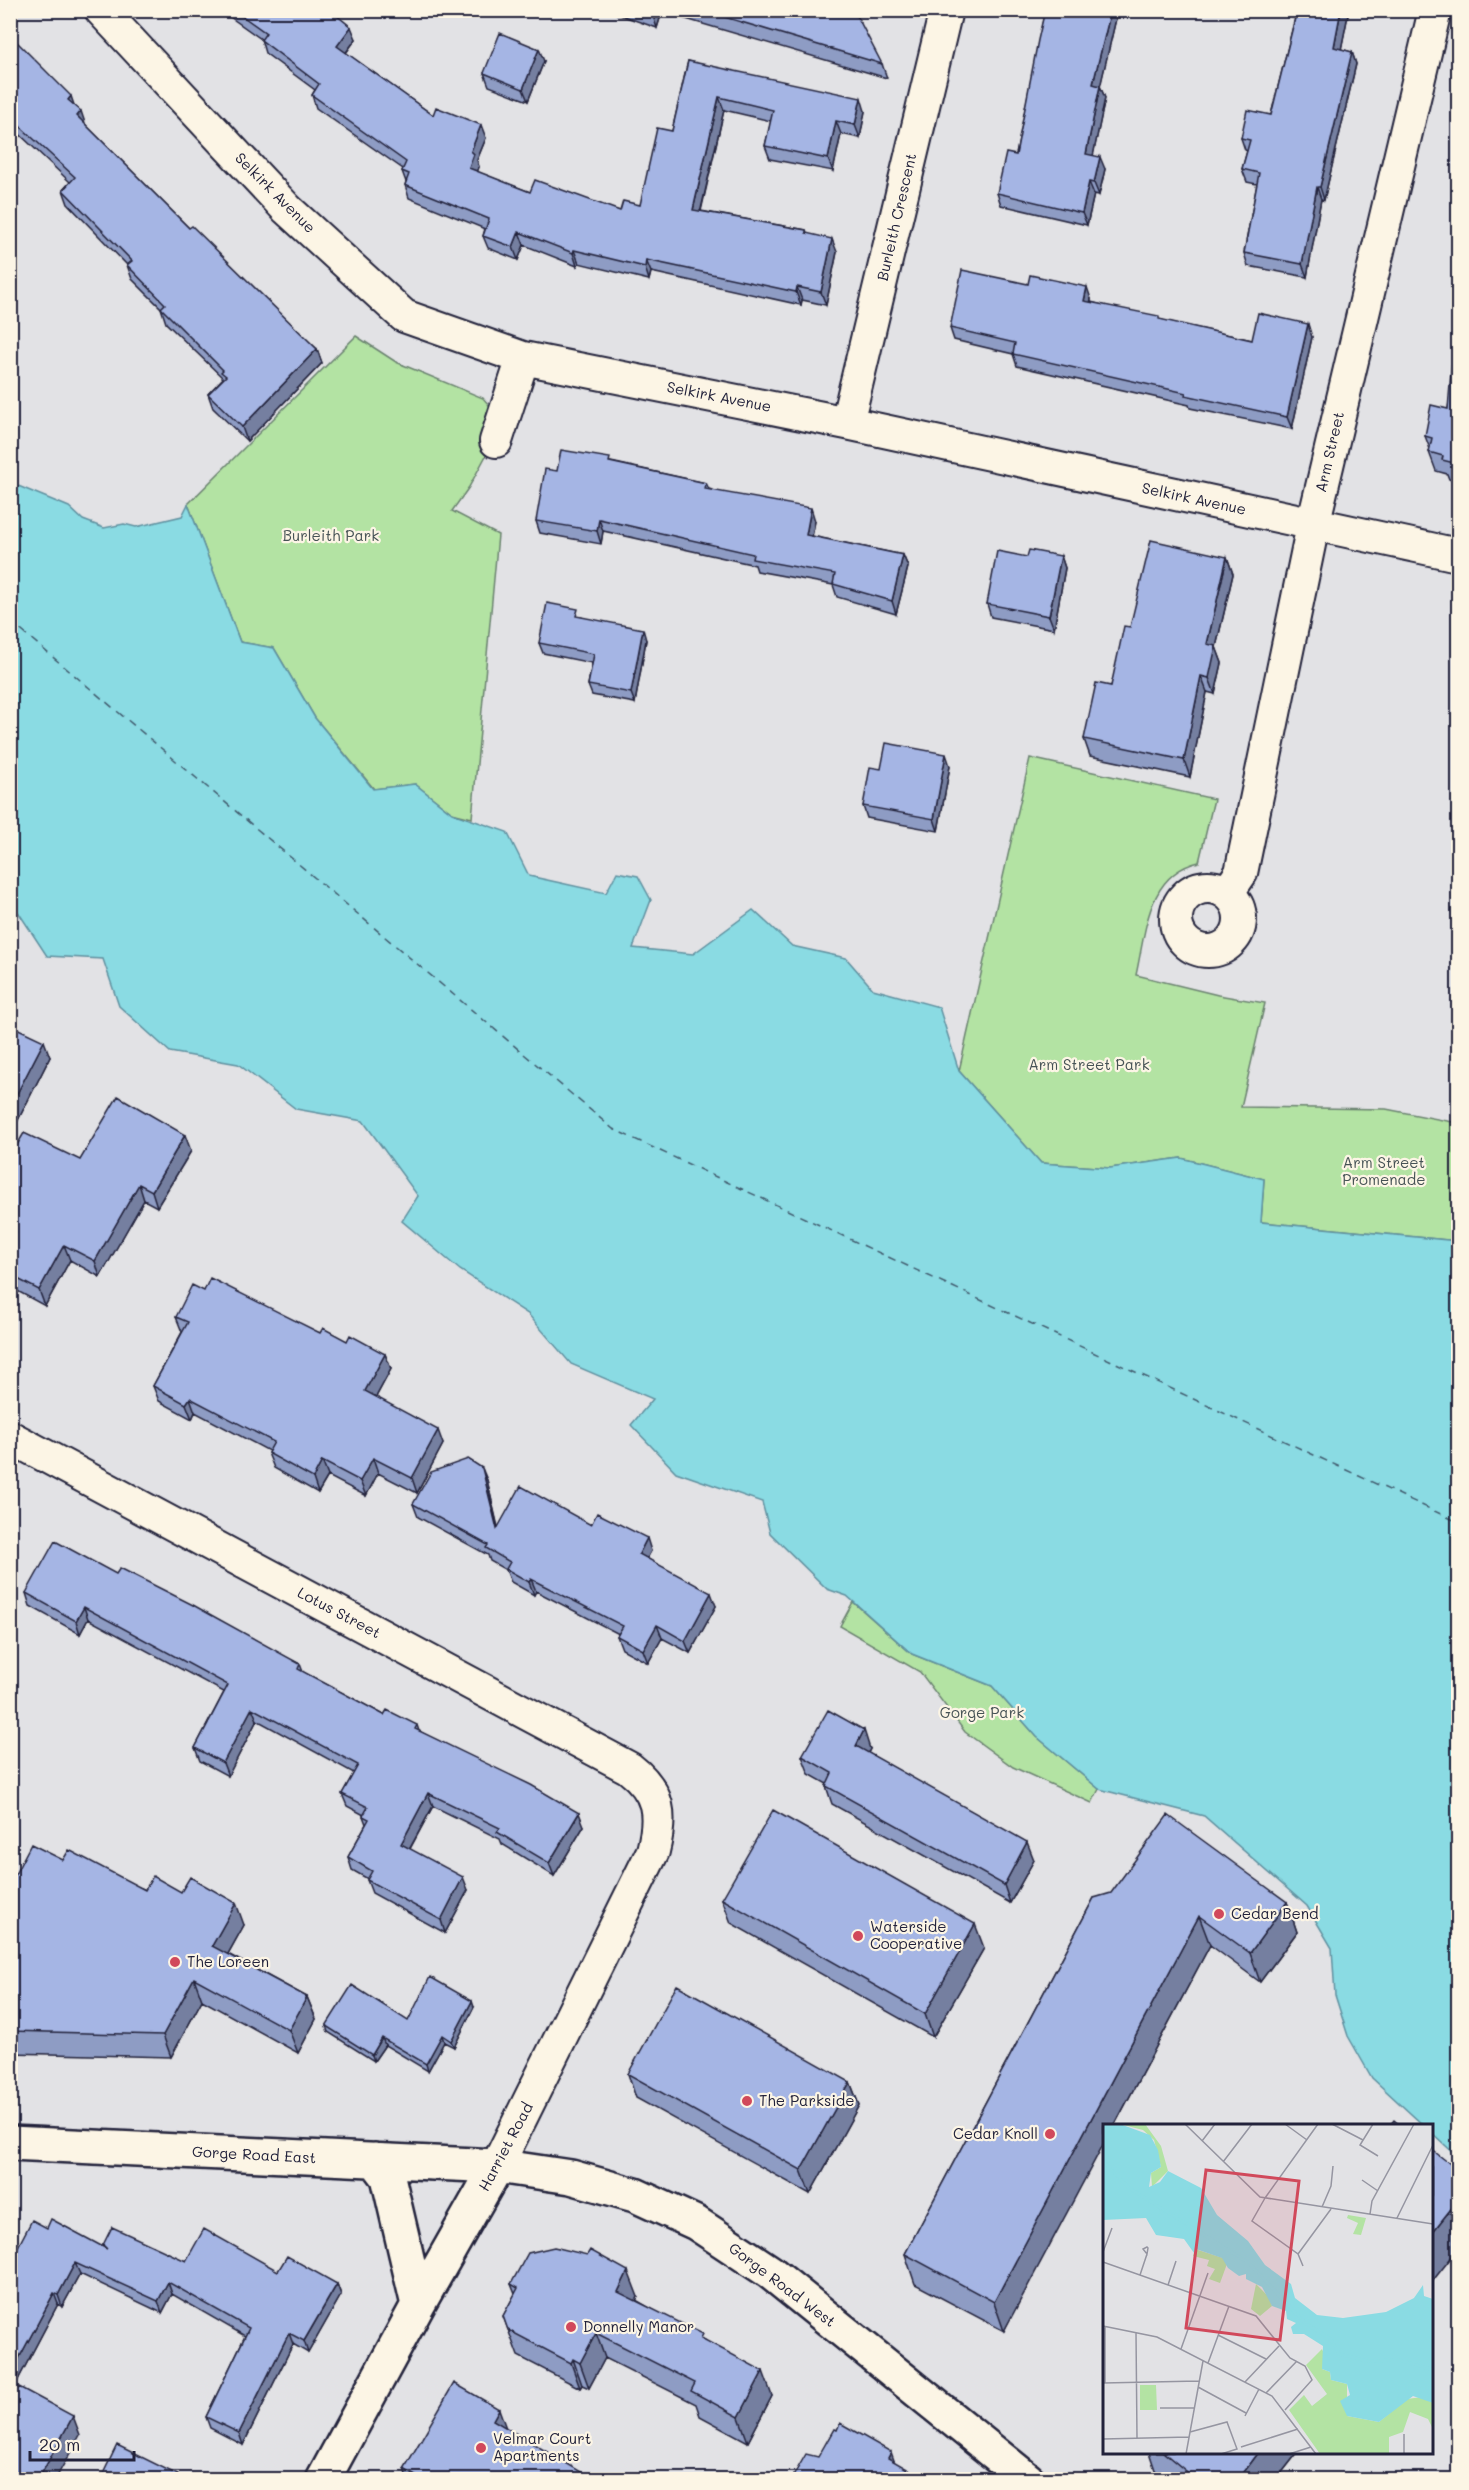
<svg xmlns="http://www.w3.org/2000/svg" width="1469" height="2490" font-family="Mali,sans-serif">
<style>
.green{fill:#b3e3a3;stroke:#6a826f;stroke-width:1.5}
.water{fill:#8adbe3;stroke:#6091a0;stroke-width:1.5}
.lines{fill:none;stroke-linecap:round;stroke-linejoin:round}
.ferry{stroke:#415a6d;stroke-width:1.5;stroke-dasharray:8 6;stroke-linecap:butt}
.minor-casing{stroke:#22223b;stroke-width:36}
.secondary-casing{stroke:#22223b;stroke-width:38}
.minor{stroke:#fcf5e5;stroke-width:32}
.secondary{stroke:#fcf5e5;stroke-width:33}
.wall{fill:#8e9cc4;stroke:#22223b;stroke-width:1.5}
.shaded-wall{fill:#747fa0;stroke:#22223b;stroke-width:1.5}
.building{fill:#a5b5e4;stroke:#22223b;stroke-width:1.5}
.poi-dot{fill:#d1495b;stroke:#fcf5e5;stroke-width:2}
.labels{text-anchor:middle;stroke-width:4.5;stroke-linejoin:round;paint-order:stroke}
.street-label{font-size:15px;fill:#22223b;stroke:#fcf5e5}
.park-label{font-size:15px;fill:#465255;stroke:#fcf5e5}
.poi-label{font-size:15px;fill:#22223b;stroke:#fcf5e5;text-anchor:start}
.inset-river{fill:none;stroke:#8adbe3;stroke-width:3}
.inset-road{fill:none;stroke:#9595a1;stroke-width:1.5}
.view{fill:#d1495b;fill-opacity:0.15;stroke:#d1495b;stroke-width:3}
.inset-edge{fill:none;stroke:#22223b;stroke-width:3}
</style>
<rect width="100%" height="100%" fill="#e2e2e5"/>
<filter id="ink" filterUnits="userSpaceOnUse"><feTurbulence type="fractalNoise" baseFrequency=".0167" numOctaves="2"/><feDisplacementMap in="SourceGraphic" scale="12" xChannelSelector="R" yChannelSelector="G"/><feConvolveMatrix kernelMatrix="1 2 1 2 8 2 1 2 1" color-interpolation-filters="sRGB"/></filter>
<g filter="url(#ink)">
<path class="green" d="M356,336L396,362L483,398L495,412L489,450L469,487L452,511L498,535L472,818L452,813L415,784L374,789L315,718L274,648L240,642L188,504Z
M1030,758L1214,799L1199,862C1147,874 1146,931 1136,975L1218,995L1265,1003L1241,1107L1386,1109L1458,1123V1241L1261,1222L1264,1179L1181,1158L1110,1168L1041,1163L959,1071Z
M853,1602L912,1654L992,1686L1037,1737L1099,1789L1092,1803L1013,1767L965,1732L920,1672L840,1626Z"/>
<path class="water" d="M11,483L69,507L83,520L104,528L124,524L136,527L182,516L188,504L240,642L274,648L315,718L373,789L415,784L452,813L507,832L529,876L606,893L617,872L638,876L651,900L633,948L693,954L753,910L792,946L846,958L873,989L939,1007L959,1071L1041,1163L1110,1168L1181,1158L1264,1179L1261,1222L1458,1241V2157L1432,2133V2126L1423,2125L1372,2078L1348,2036L1335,1995L1332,1948L1307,1906L1204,1816L1099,1789L1037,1737L992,1686L912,1654L847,1596L827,1589L770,1533L762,1502L676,1472L631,1425L653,1399L571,1364L528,1314L460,1270L402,1221L418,1196L363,1121L296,1109L238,1064L170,1052L119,1006L103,959L47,956L11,901Z"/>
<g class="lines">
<path class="ferry" d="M10,621L613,1129L1458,1522"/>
<g class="minor-casing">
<path id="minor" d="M101,10L287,209L404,316L523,358L847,423L1458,555
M847,423L946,10
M496,441L523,358
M1176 919a32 32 0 1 1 64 0a32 32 0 1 1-64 0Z
M1228,892L1241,873L1313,525L1435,10
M10,1437L629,1768C660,1792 662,1815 653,1851L497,2166"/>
</g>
<g class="secondary-casing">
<path id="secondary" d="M10,2143L497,2166L571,2177L635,2195L696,2223L770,2272L1028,2480
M375,2160L388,2177L418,2305
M323,2480L418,2305L497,2166"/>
</g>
<use href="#minor" class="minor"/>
<use href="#secondary" class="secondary"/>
</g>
<path class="wall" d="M222,10H330L356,39L346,53L433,115L486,138L477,160L479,167L477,172L530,192L620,211L640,205L672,131L688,61L865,111L860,138L841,134L833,171L770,159L765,146L771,121L724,110L701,211L806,230L808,234L837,252L826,305L802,300L801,305L651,272L649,280L579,263L577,266L524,245L518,260L488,248L483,236L485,229L409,198L405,185L406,182L402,171L403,169L316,108L312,95L315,90L265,53L261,39L223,12Z
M606,10H834L882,64L887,78L662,12L657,28Z
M1045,10H1118L1100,86L1105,98L1093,155L1105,169L1099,195L1094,194L1087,225L1001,205L997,193L1016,155Z
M1275,10H1349L1341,49L1352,52L1356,64L1324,200L1321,199L1307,277L1248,266L1244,253L1257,184L1247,182L1242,169L1247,151L1245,150L1241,138L1271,115L1295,18L1276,15Z
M10,35L74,105L85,124L189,228L317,349L322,363L247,441L213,408L208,394L223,378L166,323L161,308L132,279L127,265L68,204L63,190L70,182L13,128L10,130Z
M544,61L528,101L489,86L484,73Z
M1091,299V302L1161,320L1252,340L1312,337L1292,429L1190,408L1189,405L1017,366L1013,354L954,340L950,328Z
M1458,337V481L1449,479L1447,474L1436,471L1429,452L1430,449L1425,436L1448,409Z
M611,462L706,483L709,489L815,521L812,536L903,555L908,567L896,614L837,597L833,585L757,571L755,565L603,531L601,544L540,533L536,521L557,471Z
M1061,556L1065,568L1054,629L991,617L987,604L1027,557Z
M1227,557L1233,574L1216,647L1222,663L1215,694L1207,692L1190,777L1090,756L1084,739L1111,686L1130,627Z
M581,617L646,640L635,703L592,695L588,685L592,663L543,653L539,643Z
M950,766L938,831L867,818L863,806L881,769Z
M10,1025L50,1057L14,1128L10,1126Z
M191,1151L157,1207L144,1200L100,1277L70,1260L45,1306L10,1287V1157L80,1160Z
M204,1291L320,1333L347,1341L385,1354L391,1369L376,1397L443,1444L417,1493L378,1473L366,1496L328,1476L318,1493L274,1468L268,1453L269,1451L195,1412L192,1419L159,1401L153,1386L182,1332L176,1317Z
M487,1480L498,1527L591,1525L651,1551L647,1558L716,1606L690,1653L662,1638L648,1663L622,1649L617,1636L619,1634L536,1591L534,1595L511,1582L506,1570L490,1561L488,1555L418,1517L413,1504Z
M116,1574L300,1664L303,1672L384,1715L417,1725L419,1731L584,1826L554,1876L502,1844L500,1839L433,1806L410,1849L468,1890L445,1933L372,1893L367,1880L368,1879L352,1870L348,1857L366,1824L363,1816L364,1815L347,1806L342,1794L354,1773L257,1720L228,1776L200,1761L195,1748L224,1692L88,1619L80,1634L30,1606L26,1593Z
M870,1749L868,1753L1034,1860L1010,1903L832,1804L826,1786L827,1784L809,1774L802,1756Z
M63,1860L244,1925L228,1954L307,1997L316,2019L298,2053L202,2000L171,2057L10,2053V1884Z
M1094,1898L1287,1902L1297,1932L1260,1982L1210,1945L1114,2126H1104L1004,2331L915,2284L905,2254Z
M722,1899L984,1948L933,2037L731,1923Z
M474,2007L454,2047L444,2042L428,2071L385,2045L374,2061L328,2032L326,2026L408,2021Z
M628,2074L850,2082L859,2105L810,2194L636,2098Z
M47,2228L103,2247V2245L186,2261L278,2271L337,2284L341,2295L308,2353L293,2344L243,2445L210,2428L206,2417L245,2336L172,2294L162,2313L80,2274L62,2307L58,2304L10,2395V2262Z
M511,2284L638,2297L636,2300L705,2340L772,2396L748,2442L700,2416L696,2404L605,2358L589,2388L582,2385L580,2388L518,2356L503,2316L515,2294Z
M506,2428L590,2480H408L404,2469Z
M1149,2452H1298L1276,2480H1167L1155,2470Z"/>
<path class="shaded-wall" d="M653,10H662V12L657,28L652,13Z
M1111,10H1118L1098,96L1093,84Z
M1341,10H1349L1339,60L1334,47Z
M351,27L356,39L341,59L337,46Z
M539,49L544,61L528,101L523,89Z
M1352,52L1356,64L1324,200L1320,187Z
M1100,86L1105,98L1091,166L1086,154Z
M71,96L76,111L68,100Z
M719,97L724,110L698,222L693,210Z
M861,98L865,111L860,138L855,125Z
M81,111L86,126L77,116Z
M836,121L841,134L833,171L828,159Z
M481,125L486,138L477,160L479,167L474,181L469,168L471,151Z
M1100,157L1105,169L1099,195L1094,183Z
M1089,182L1094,194L1087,225L1082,213Z
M1317,187L1321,199L1307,277L1302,264Z
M519,232L524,245L518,260L513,247Z
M832,239L837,252L826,305L821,292Z
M574,250L579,263L577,266L573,253Z
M646,260L651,272L649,280L645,267Z
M797,287L802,300L801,305L796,292Z
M1087,287L1091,299L1088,313L1084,301Z
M1308,324L1312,337L1292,429L1287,417Z
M317,349L322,363L247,441L242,427Z
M811,508L815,521L810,547L806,535Z
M599,519L603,531L601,544L597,531Z
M903,555L908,567L896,614L892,601Z
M1061,556L1065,568L1054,629L1049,616Z
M1227,557L1233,574L1216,647L1222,663L1215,694L1209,678L1207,644Z
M643,629L646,640L635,703L631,693Z
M1201,676L1207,692L1190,777L1184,760Z
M946,754L950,766L938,831L934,819Z
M44,1041L50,1057L14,1128L10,1118V1107Z
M185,1135L191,1151L157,1207L152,1191Z
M139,1184L144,1200L100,1277L95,1261Z
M64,1245L70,1260L45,1306L39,1290Z
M385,1354L391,1369L371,1406L365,1391Z
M190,1398L195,1412L192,1419L186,1404Z
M438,1430L443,1444L417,1493L412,1478Z
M373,1458L378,1473L366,1496L360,1481Z
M322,1461L328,1476L318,1493L313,1478Z
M482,1468L487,1480L501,1542L497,1529Z
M647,1538L651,1551L643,1566L639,1554Z
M531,1579L536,1591L534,1595L529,1582Z
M711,1593L716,1606L690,1653L685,1641Z
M84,1607L88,1619L80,1634L76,1621Z
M657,1625L662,1638L648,1663L643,1650Z
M252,1708L257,1720L228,1776L223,1763Z
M864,1730L870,1749L862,1765L856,1746Z
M428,1793L433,1806L405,1857L401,1844Z
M579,1813L584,1826L554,1876L549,1863Z
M1027,1842L1034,1860L1010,1903L1004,1885Z
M463,1877L468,1890L445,1933L441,1920Z
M1287,1902L1297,1932L1260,1982L1250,1953Z
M236,1903L244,1925L220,1968L212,1946Z
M1199,1916L1210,1945L1114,2126H1104V2143L1004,2331L994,2302Z
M975,1924L984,1948L933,2037L925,2014Z
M194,1978L202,2000L171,2057L163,2035Z
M307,1997L316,2019L298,2053L289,2030Z
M472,2001L474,2007L454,2047L451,2041Z
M442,2035L444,2042L428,2071L426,2064Z
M382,2038L385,2045L374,2061L372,2055Z
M850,2082L859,2105L810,2194L801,2170Z
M1458,2200V2249L1431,2283V2234Z
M75,2263L80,2274L62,2307L58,2295Z
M628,2271L638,2297L627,2317L618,2292Z
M168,2282L172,2294L162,2313L158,2301Z
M337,2284L341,2295L308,2353L304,2341Z
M54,2293L58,2304L10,2395V2375Z
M289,2333L293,2344L243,2445L239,2433Z
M596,2333L605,2358L589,2388L580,2363Z
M573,2359L582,2385L580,2388L571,2363Z
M763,2371L772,2396L748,2442L739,2417Z
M499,2409L511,2442L493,2420Z
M73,2416L80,2435L55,2480H38Z
M891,2452L901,2480L888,2458Z
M1259,2452H1298L1276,2480H1238Z"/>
<path class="building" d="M234,10H330L351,27L337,46L433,115L436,107L481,125L471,151L474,154L469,168L530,192L535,180L620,211L623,201L640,205L657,128L672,131L688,61L861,98L855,125L836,121L828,159L765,146L773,110L719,97L693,210L806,230V233L832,239L821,292L797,287L796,292L646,260L645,267L574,250L573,253L519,232L513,247L483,236L489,219L405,185L409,174L402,171L406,162L312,95L319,84L261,40L266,33Z
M643,10H653L652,13Z
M701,10H834L857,16L882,64Z
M1045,10H1111L1093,84L1100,86L1086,154L1100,157L1094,183L1089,182L1082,213L997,193L1006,153L1016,155L1038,40Z
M1297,10H1341L1334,47L1352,52L1320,187H1317L1302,264L1244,253L1259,173L1242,169L1250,140L1241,138L1247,110L1271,115Z
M500,33L539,49L523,89L484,73Z
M10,35L71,96L68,100L81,111L77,116L189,228L192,226L317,349L242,427L208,394L226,376L221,372L223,370L161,308L165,304L127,265L132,261L63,190L75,177L10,117Z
M962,270L1028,284L1030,275L1087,287L1084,301L1159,316V319L1252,340L1258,313L1308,324L1287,417L1185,395L1186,393L1013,354L1015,343L950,328Z
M1454,336L1458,337V464L1442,460L1443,456L1429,452L1432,438L1425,436L1431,405L1448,409Z
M561,450L610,458L609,462L706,483L705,489L811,508L806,535L903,555L892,601L833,584L835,574L752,559L753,554L599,519L597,531L536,521L545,469L557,471Z
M1151,540L1227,557L1207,644L1216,646L1209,678L1201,676L1184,760L1084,739L1096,683L1111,686L1124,626L1130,627Z
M1029,550L1061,556L1049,616L987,604L997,551L1027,557Z
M547,603L578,609L576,616L643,629L631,693L588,685L594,654L539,643Z
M886,743L946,754L934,819L863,806L870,767L881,769Z
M10,1025L44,1041L10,1107Z
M118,1096L185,1135L152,1191L139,1184L95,1261L64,1245L39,1290L10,1275V1241L16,1232L10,1229V1157L24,1133L80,1160Z
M210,1278L320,1333L323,1328L347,1341L350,1335L385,1354L365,1391L438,1430L412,1478L373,1458L360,1481L322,1461L313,1478L268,1453L274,1442L190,1398L186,1404L153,1386L188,1322L176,1317L192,1285L204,1291Z
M468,1459L482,1468L497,1529L521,1486L591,1525L597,1513L647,1538L639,1554L711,1593L685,1641L657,1625L643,1650L617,1636L623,1626L531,1579L529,1582L506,1569L510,1562L486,1548L488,1545L413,1504L431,1472Z
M55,1541L116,1574L120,1568L193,1605L300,1664L298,1669L384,1715L387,1710L417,1725L415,1729L531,1785L579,1813L549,1863L497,1832L500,1828L428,1793L401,1844L463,1877L441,1920L367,1880L372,1871L348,1857L369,1819L363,1816L368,1807L342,1794L358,1765L252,1708L223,1763L195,1748L228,1685L84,1607L76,1621L26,1593Z
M828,1710L864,1730L856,1746L1027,1842L1004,1885L826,1786L832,1773L802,1756Z
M773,1810L975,1924L925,2014L722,1899Z
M1168,1815L1287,1902L1250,1953L1199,1916L994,2302L905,2254L1094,1898L1111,1893Z
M31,1844L63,1860L69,1850L145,1890L153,1876L181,1892L190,1877L236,1903L212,1946L307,1997L289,2030L194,1978L163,2035L10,2031V1884Z
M430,1977L472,2001L451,2041L442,2035L426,2064L382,2038L372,2055L326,2026L352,1985L408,2021Z
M677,1985L850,2082L801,2170L628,2074Z
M1394,2120L1401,2126H1389Z
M1431,2149L1458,2170V2200L1431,2234Z
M51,2219L107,2249L103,2245L112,2227L186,2261L204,2229L278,2271L287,2256L337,2284L304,2341L289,2333L239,2433L206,2417L249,2328L168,2282L158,2301L75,2263L58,2295L54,2293L10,2375V2262L32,2220L47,2228Z
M554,2247L587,2255L590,2250L628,2271L618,2292L703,2334L701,2338L763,2371L739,2417L691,2391L695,2383L596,2333L580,2363L573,2359L571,2363L508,2330L503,2316L518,2288L511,2284L528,2253Z
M454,2383L499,2409L493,2420L588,2476L586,2480H422L404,2469Z
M19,2387L73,2416L38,2480H10V2402Z
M840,2423L891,2452L888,2458L923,2478L922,2480H791L806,2454L818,2457L834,2429L837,2430Z
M117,2445L178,2475L176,2480H100Z
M1163,2452H1259L1238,2480H1197Z"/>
</g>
<g class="poi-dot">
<circle cx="1219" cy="1914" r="6"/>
<circle cx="858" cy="1936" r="6"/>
<circle cx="175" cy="1962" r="6"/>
<circle cx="747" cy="2101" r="6"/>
<circle cx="1050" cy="2134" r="6"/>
<circle cx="571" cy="2327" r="6"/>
<circle cx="481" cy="2448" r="6"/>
</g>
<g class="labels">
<g class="street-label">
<text transform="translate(275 193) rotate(45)" y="5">Selkirk Avenue</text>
<text transform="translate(897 217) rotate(-77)" y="5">Burleith Crescent</text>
<text transform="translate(719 397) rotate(11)" y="5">Selkirk Avenue</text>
<text transform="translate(1330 452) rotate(-77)" y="5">Arm Street</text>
<text transform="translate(1194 499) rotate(12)" y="5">Selkirk Avenue</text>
<text transform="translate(339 1613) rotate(28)" y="5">Lotus Street</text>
<text transform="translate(506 2147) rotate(-62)" y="5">Harriet Road</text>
<text transform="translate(254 2155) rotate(3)" y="5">Gorge Road East</text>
<text transform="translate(782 2285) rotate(37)" y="5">Gorge Road West</text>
</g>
<g class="park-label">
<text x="331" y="541">Burleith Park</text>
<text x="1089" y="1070">Arm Street Park</text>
<text x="1384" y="1168">Arm Street<tspan x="1384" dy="17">Promenade</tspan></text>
<text x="982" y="1718">Gorge Park</text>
</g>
<g class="poi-label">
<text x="1231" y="1919">Cedar Bend</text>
<text x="870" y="1932">Waterside<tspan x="870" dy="17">Cooperative</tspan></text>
<text x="187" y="1967">The Loreen</text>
<text x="759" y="2106">The Parkside</text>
<text x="1038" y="2139" text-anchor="end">Cedar Knoll</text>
<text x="583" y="2332">Donnelly Manor</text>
<text x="493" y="2444">Velmar Court<tspan x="493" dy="17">Apartments</tspan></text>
</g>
</g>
<g transform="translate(1103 2124)">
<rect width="330" height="330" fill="#e2e2e5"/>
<path d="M17,0H42L58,22L65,47L49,63L48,49L58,43L51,16L40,6ZM245,91L263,94L258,111L250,110L255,99L244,94ZM92,125L120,134L124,140L117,159L106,155L112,145L104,142L106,136L90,132ZM153,160L166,173L169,182L157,192L148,185ZM219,225L222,232L219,245L227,248L228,256L244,260V292L276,298L304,275L319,273L330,279V305L325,295L307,288L300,308L286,313V330H217L186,286L201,271L209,282L224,270L203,241ZM37,261H53L54,286H37Z" fill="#b3e3a3"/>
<path d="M0,0H17L47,11L55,26L58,43L48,49L46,63L57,58L65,47L98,64L114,91L145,117L162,141L188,160L192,174L214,191L240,194L283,188L311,174L320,161L321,172L330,175V279L310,272L276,298L244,292L237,277L247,271L244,260L228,256L227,248L219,245L220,222L201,210H190L188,203L193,199L184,195L183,187L169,182L159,163L143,155V150L136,152L125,144L119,134L93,125L91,129L81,115L53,111L43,94L0,96Z" fill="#8adbe3"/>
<path class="inset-river" d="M0,37L26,64L146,139L202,199L228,215L236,230L264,237L297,236L330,246"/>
<path class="inset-road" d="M82,0L157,73L330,100M182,0L204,16M229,0L260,16M270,0L257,21L275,32M99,17L112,0M120,38L149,0M259,56L275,67M162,74L149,97L195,130L200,142M162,74L215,0M219,83L228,62L230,42M267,90L269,77L311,0M294,94L330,21M44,123L45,124L44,130L40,125ZM0,128L9,104M195,130L228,85M0,138L153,192L187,234L202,242L209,256L182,286M37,151L44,130M65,161L73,137M0,202L54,213L169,272L213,330M2,202V259M33,209L34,314M115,211L163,235M78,225L105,149M105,239L126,182M142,258L176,222M0,259L96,257M95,263L143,289M163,269L194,237M57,284H91M142,292L156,265M87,308L124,298L134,325L118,330M301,310V330M0,315L86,313M138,323L195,305M83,330L100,237M186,330L208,323"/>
<path class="view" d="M103,46L196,57L177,216L83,204Z"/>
<rect width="330" height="330" class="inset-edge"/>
</g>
<rect width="1469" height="2490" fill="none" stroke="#fcf5e5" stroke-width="36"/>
<rect x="18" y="18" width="1433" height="2454" fill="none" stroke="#22223b" stroke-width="2" filter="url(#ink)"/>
<path d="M30 2451v9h104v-9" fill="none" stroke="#22223b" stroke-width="3"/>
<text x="39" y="2451" font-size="18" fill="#22223b" stroke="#fcf5e5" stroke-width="4.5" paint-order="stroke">20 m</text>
</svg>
